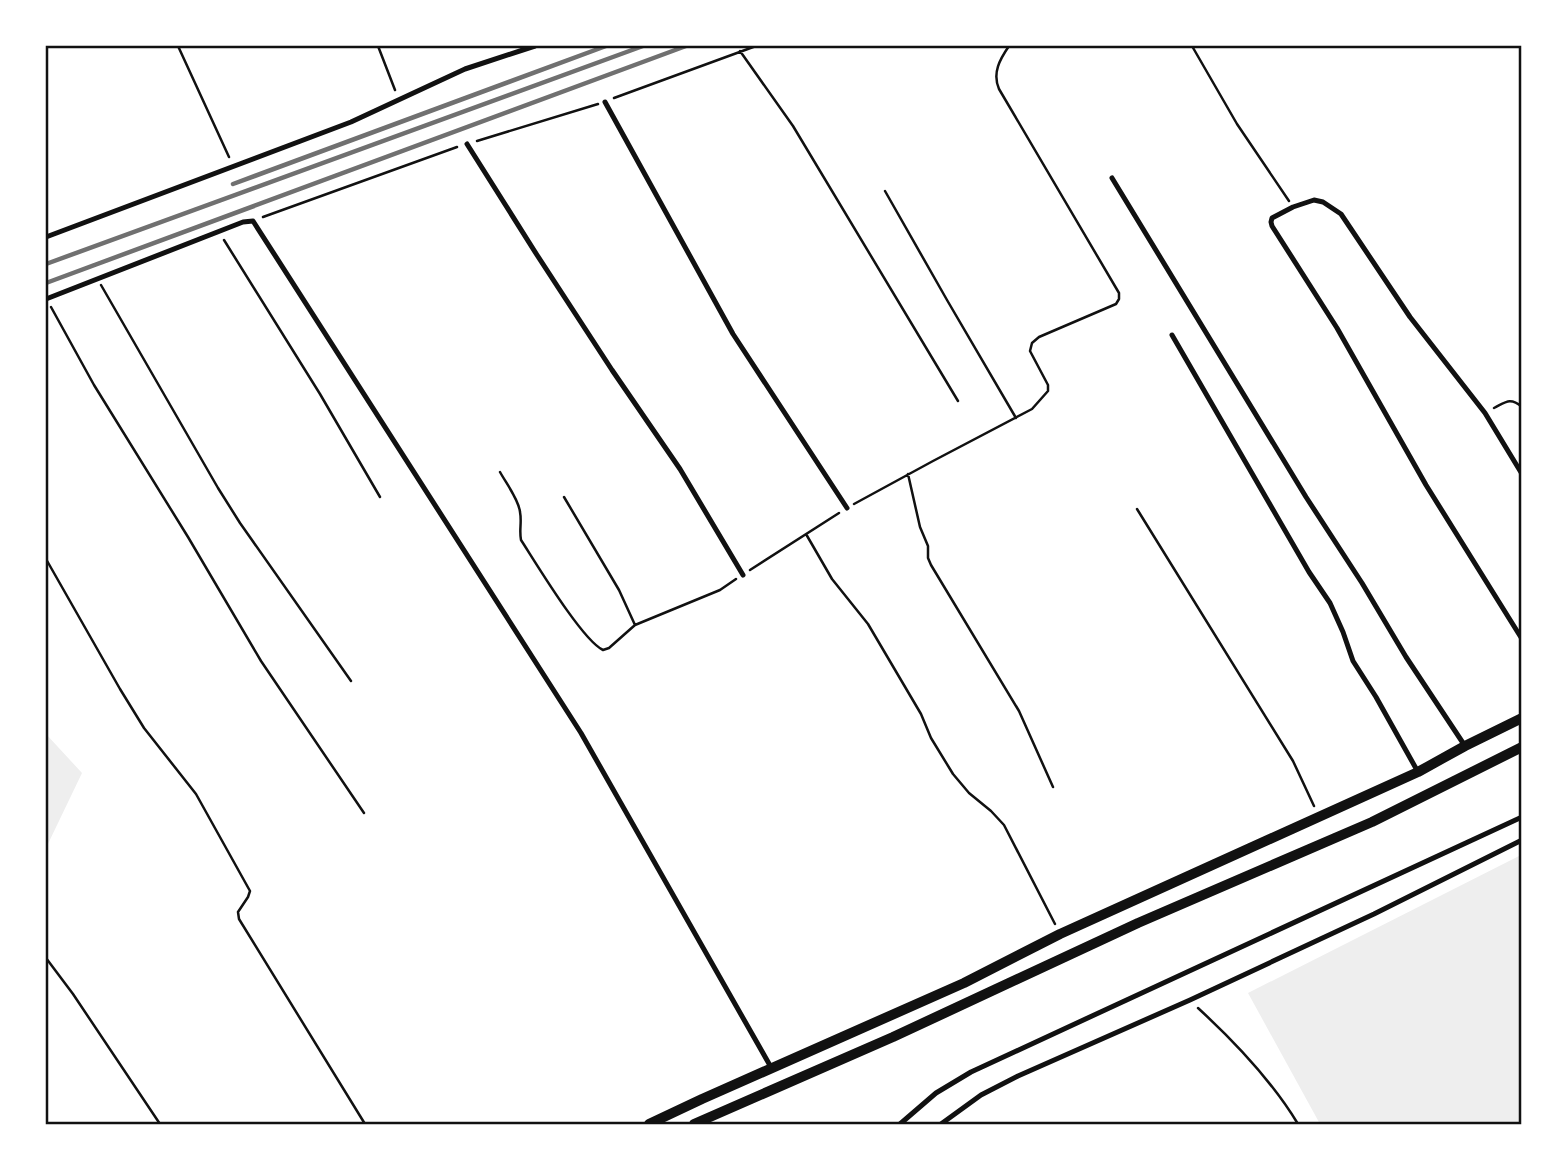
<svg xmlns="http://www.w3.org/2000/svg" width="1567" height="1170" font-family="Figtree,sans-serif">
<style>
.green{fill:#eee}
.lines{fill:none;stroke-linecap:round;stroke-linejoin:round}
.path{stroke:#111;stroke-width:2.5}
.minor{stroke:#111;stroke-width:5}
.trunk{stroke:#111;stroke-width:10}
.rail{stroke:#707070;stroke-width:4.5}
.neatline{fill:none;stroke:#111;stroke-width:2.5}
</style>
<rect width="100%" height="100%" fill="#fff"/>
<path class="green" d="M46,734L82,773L46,848Z
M1521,855V1124H1320L1248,993Z"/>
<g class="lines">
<path class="path" d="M178,46L229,157
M378,46L395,90
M1192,46L1237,124L1289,201
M740,51L793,126L958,401
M614,98L756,46
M477,141L598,104
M885,191L947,300L1016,418
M263,217L457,147
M224,240L320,394L380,497
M101,285L218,488L240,523L351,681
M51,307L94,385L188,537L261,661L364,813
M1494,408C1506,402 1510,397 1522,407
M500,472C506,483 519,500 520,512C522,522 519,530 521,540C536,563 582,640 603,650L609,648L635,625L720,590L736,579
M908,474L920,527L928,546V558L931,565L1019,711L1053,787
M564,497L619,590L635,625
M854,504L933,461L1032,409L1048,391V385L1030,351L1032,343L1039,337L1116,304L1119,299V293L999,89C992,73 1000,59 1009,46
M1137,509L1293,761L1314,806
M806,534L832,579L868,624L921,714L931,738L953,774L969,793L991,811L1004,825L1055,924
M46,559L120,689L144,728L196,794L250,891L248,897L238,912L239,919L365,1124
M750,570L839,513
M46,958L73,994L160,1124
M1198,1008C1235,1042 1272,1081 1298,1124"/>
<path class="minor" d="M605,102L733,334L847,508
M467,144L537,255L612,370L680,469L743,575
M1112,178L1306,497L1362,583L1406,657L1465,746
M46,237L351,122L465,69L535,46
M46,299L243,222L253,221L581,733L772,1069
M1172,335L1309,572L1330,603L1343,632L1353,661L1376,697L1418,772
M1522,474L1485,413L1410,317L1341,214L1323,202L1314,200L1293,207L1272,218L1271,222L1272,226L1337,328L1426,485L1522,639
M900,1124L936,1093L971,1072L1522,817
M941,1124L981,1095L1018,1076L1190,1000L1374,914L1522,840"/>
<path class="trunk" d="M649,1124L702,1099L964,983L1060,934L1418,772L1465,746L1522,718
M694,1124L893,1037L1138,923L1372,822L1522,747"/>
<path class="rail" d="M233,184L606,46
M46,264L643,46
M46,283L686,46"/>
</g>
<rect width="1567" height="1170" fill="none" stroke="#ffffff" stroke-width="94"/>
<rect x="47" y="47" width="1473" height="1076" class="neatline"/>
</svg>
